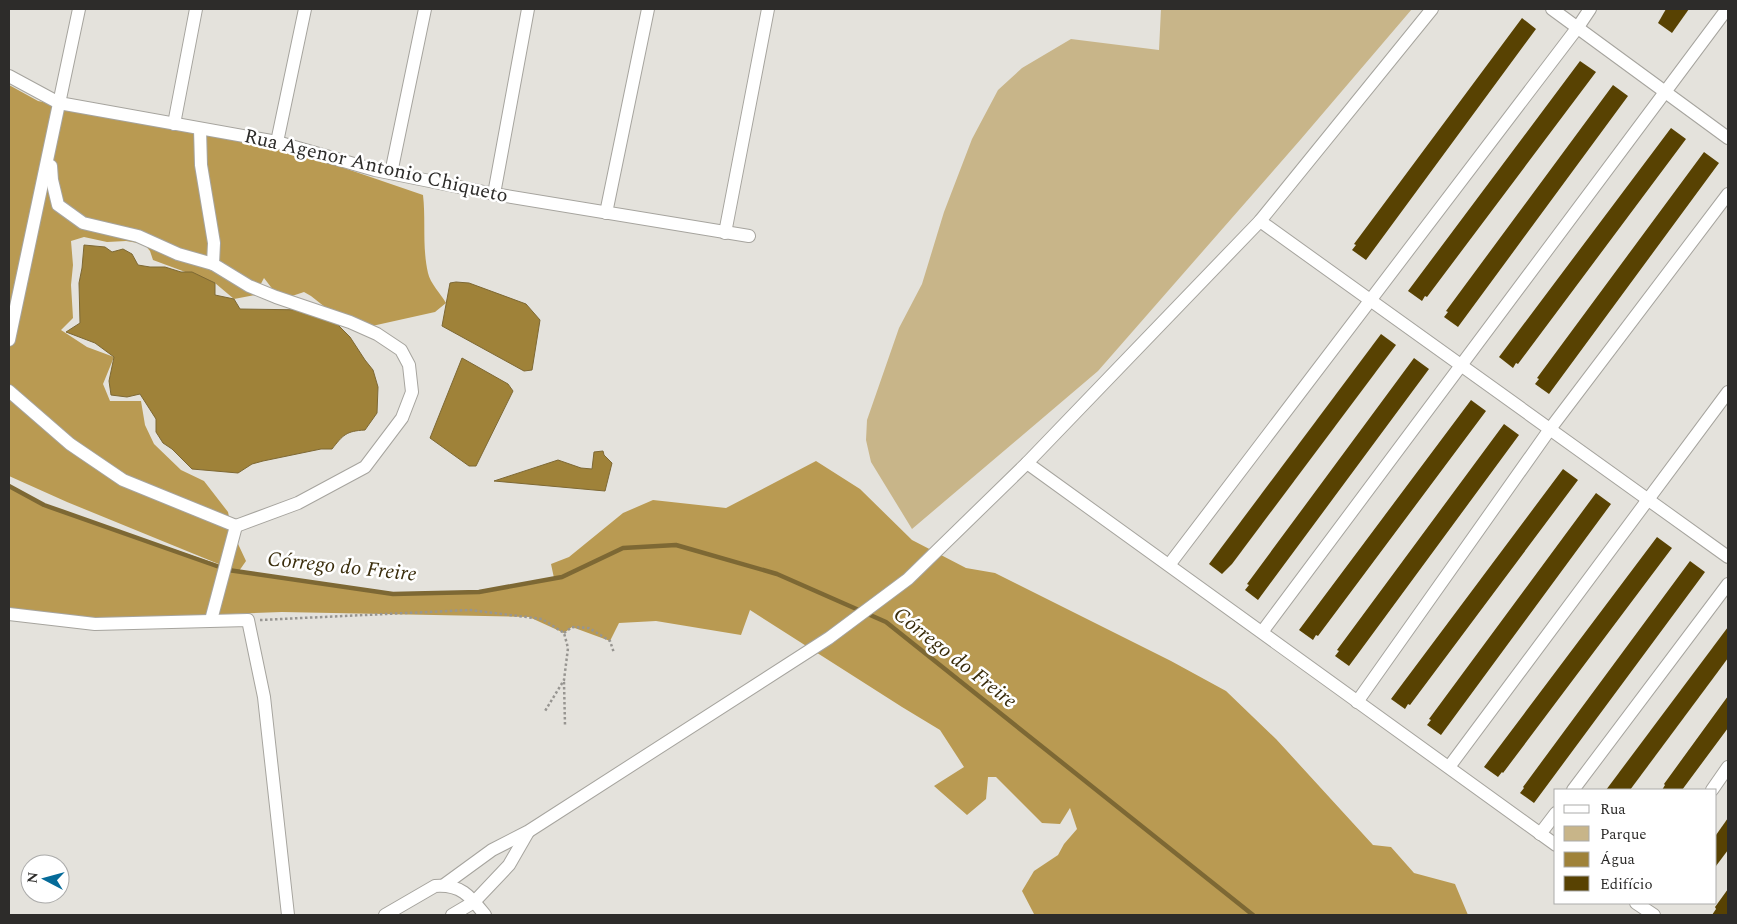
<svg xmlns="http://www.w3.org/2000/svg" width="1737" height="924" font-family="Spectral,serif">
<style>
.green{fill:#c8b589}
.forest{fill:#b99a52}
.water{fill:#9f8239;stroke:#7d6834}
.lines{fill:none;stroke-linecap:round;stroke-linejoin:round}
.stream{stroke:#7d6834;stroke-width:4.5}
.building{fill:#584202}
.minor-casing{stroke:#a6a49e;stroke-width:14}
.path{stroke:#979591;stroke-width:2.5;stroke-dasharray:2.5 2.5;stroke-linecap:butt}
.minor{stroke:#fff;stroke-width:12}
.labels{text-anchor:middle;dominant-baseline:central;stroke-width:5;stroke-linejoin:round;paint-order:stroke}
.street-label{font-size:20px;fill:#2d2c2a;stroke:#fff}
.water-label{font-size:21px;font-style:italic;fill:#3a2d0c;stroke:#fff}
</style>
<rect width="100%" height="100%" fill="#e4e2dc"/>
<polygon class="green" points="1161,9 1412,9 1301,139 1098,371 912,529 871,462 866,440 867,420 899,328 922,284 944,212 972,139 998,90 1022,68 1071,39 1159,50"/>
<path class="forest" d="M9 85 38 101 163 127 277 145 423 195C426 221 422 247 428 273 430 283 441 294 446 303L435 312 354 330 311 296 304 292 289 297 274 291 264 278 255 295 234 299 215 283 153 260 150 251 144 244 126 241 107 242 84 237 71 241 73 265 71 285 73 318 61 330 87 347 114 357 103 384 110 401H141L145 425 154 444 181 470 204 481 228 512 232 531 246 561 239 571 393 594 479 592 554 578 551 564 569 557 623 513 653 500 726 508 816 461 860 489 912 540 966 568 995 573 1171 661 1226 691 1276 739 1373 845 1391 847 1414 873 1455 884 1468 915 1034 914 1022 891 1034 871 1058 855 1064 844 1077 829 1070 808 1060 824 1042 823 996 777H988L986 799 967 815 934 786 964 767 940 730 902 707 750 610 741 635 656 621 619 623 610 641 572 627 564 633 529 617 282 612 97 619 9 614V486L44 505 226 567 67 502 9 476Z"/>
<g class="water">
<path d="M84 245 105 247 112 252 123 249 132 254 138 265 150 267H165L181 272H192L215 283V295L234 299 240 309 308 310 329 316 350 337 365 360 373 370 378 387 377 413 365 430C346 431 343 435 332 449H321L263 461 252 464 238 473 192 469 172 449 163 443 156 432V419L140 394 127 397 111 395 109 381 114 357 95 343 66 332 80 323 79 283 82 268Z"/>
<polygon points="456,282 469,283 526,304 540,320 532,370 524,371 442,326 450,283"/>
<polygon points="462,358 508,384 513,391 476,466 469,466 430,438"/>
<polygon points="603,451 604,455 612,463 605,491 494,481 558,460 581,468 592,469 594,452"/>
</g>
<g class="lines">
<polyline class="stream" points="9,486 44,505 228,570 393,594 479,592 562,577 623,548 676,545 777,574 886,622 1253,915"/>
</g>
<g class="building">
<polygon points="1666,9 1689,9 1672,33 1658,23"/>
<polygon points="1522,18 1536,29 1366,260 1352,250 1356,245 1354,244"/>
<polygon points="1580,61 1596,72 1427,297 1425,296 1422,301 1408,291"/>
<polygon points="1613,85 1628,96 1458,327 1444,317 1448,312 1446,311"/>
<polygon points="1671,128 1686,139 1518,364 1516,363 1513,368 1499,357"/>
<polygon points="1704,152 1719,163 1549,394 1535,384 1539,379 1537,378"/>
<polygon points="1381,334 1396,345 1232,564 1222,574 1209,564"/>
<polygon points="1414,358 1429,369 1258,600 1245,590 1249,585 1247,584"/>
<polygon points="1471,400 1486,411 1318,636 1316,635 1313,640 1299,630"/>
<polygon points="1504,424 1519,435 1349,666 1335,656 1339,651 1337,650"/>
<polygon points="1563,469 1578,480 1410,705 1408,704 1405,709 1391,699"/>
<polygon points="1596,493 1611,504 1441,735 1427,725 1431,720 1429,719"/>
<polygon points="1657,537 1672,548 1503,773 1502,772 1498,777 1484,767"/>
<polygon points="1690,561 1705,572 1534,803 1520,793 1524,788 1523,787"/>
<polygon points="1728,627 1728,658 1717,673 1630,790 1606,790"/>
<polygon points="1728,696 1728,728 1682,790 1662,790 1665,785 1664,784"/>
<polygon points="1728,818 1728,850 1716,866 1716,835"/>
<polygon points="1728,889 1728,915 1712,915 1716,909 1715,907"/>
</g>
<g class="lines">
<defs>
<g id="minor">
<polyline points="1552,9 1728,138"/>
<polyline points="9,76 59,103 277,142 375,170 494,194 749,236"/>
<polyline points="174,124 196,9"/>
<polyline points="200,129 201,165 214,243 213,264 249,286 276,297 350,322 377,334 401,350 409,365 412,392 402,418 365,467 298,503 236,526"/>
<polyline points="277,142 305,9"/>
<polyline points="51,166 52,180 58,205 83,223 138,236 178,254 213,264"/>
<polyline points="391,173 425,9"/>
<polyline points="494,194 528,9"/>
<polyline points="606,213 648,9"/>
<polyline points="1260,221 1728,557"/>
<polyline points="725,233 768,9"/>
<polyline points="9,340 79,9"/>
<polyline points="9,391 70,444 123,480 236,526 211,620"/>
<polyline points="1027,463 1556,845"/>
<polyline points="1169,565 1578,27 1590,9"/>
<polyline points="9,614 95,624 248,620 264,697 288,915"/>
<polyline points="1262,632 1727,9"/>
<polyline points="1357,702 1550,429 1728,194"/>
<polyline points="1449,767 1728,392"/>
<polyline points="1573,790 1728,584"/>
<polyline points="1712,790 1728,767"/>
<polyline points="1540,834 1556,813"/>
<polyline points="444,885 492,850 529,831 829,638 908,579 1027,463 1260,221 1432,9"/>
<polyline points="1636,903 1654,915"/>
<path d="M385 915 435 886C461 884 470 896 485 915"/>
<polyline points="452,915 474,902 509,865 528,832"/>
</g>
</defs>
<use href="#minor" class="minor-casing"/>
<g class="path">
<polyline points="260,620 470,610 542,619 564,633 568,648 564,680 545,711"/>
<polyline points="564,633 572,627 589,628 610,641 614,653"/>
<polyline points="564,682 565,725"/>
</g>
<use href="#minor" class="minor"/>
</g>
<g class="labels">
<g class="street-label">
<text transform="translate(376 166) rotate(13)">Rua Agenor Antonio Chiqueto</text>
</g>
<g class="water-label">
<text transform="translate(342 567) rotate(6)">Córrego do Freire</text>
<text transform="translate(955 658) rotate(38)">Córrego do Freire</text>
</g>
</g>
<rect width="1737" height="924" fill="none" stroke="#2d2c2a" stroke-width="20"/>
<rect x="1554" y="789" width="162" height="115" fill="#ffffff" stroke="#ababaa"/>
<rect x="1564" y="805" width="25" height="8" fill="#ffffff" stroke="#ababaa"/>
<text x="1600" y="814" font-size="15" fill="#2d2c2a">Rua</text>
<rect x="1564" y="826" width="25" height="15" fill="#c8b589" stroke="#ababaa"/>
<text x="1600" y="839" font-size="15" fill="#2d2c2a">Parque</text>
<rect x="1564" y="852" width="25" height="15" fill="#9f8239" stroke="#ababaa"/>
<text x="1600" y="864" font-size="15" fill="#2d2c2a">Água</text>
<rect x="1564" y="876" width="25" height="15" fill="#584202" stroke="#ababaa"/>
<text x="1600" y="889" font-size="15" fill="#2d2c2a">Edifício</text>
<g transform="translate(45 879) rotate(276)"><circle r="24" fill="#ffffff" stroke="#ababaa"/>
<path d="M0-4L9 19L0 12L-9 19Z" fill="#056b99"/>
<text y="-8" font-size="14" font-weight="bold" text-anchor="middle" fill="#2d2c2a">N</text>
</g>
</svg>
